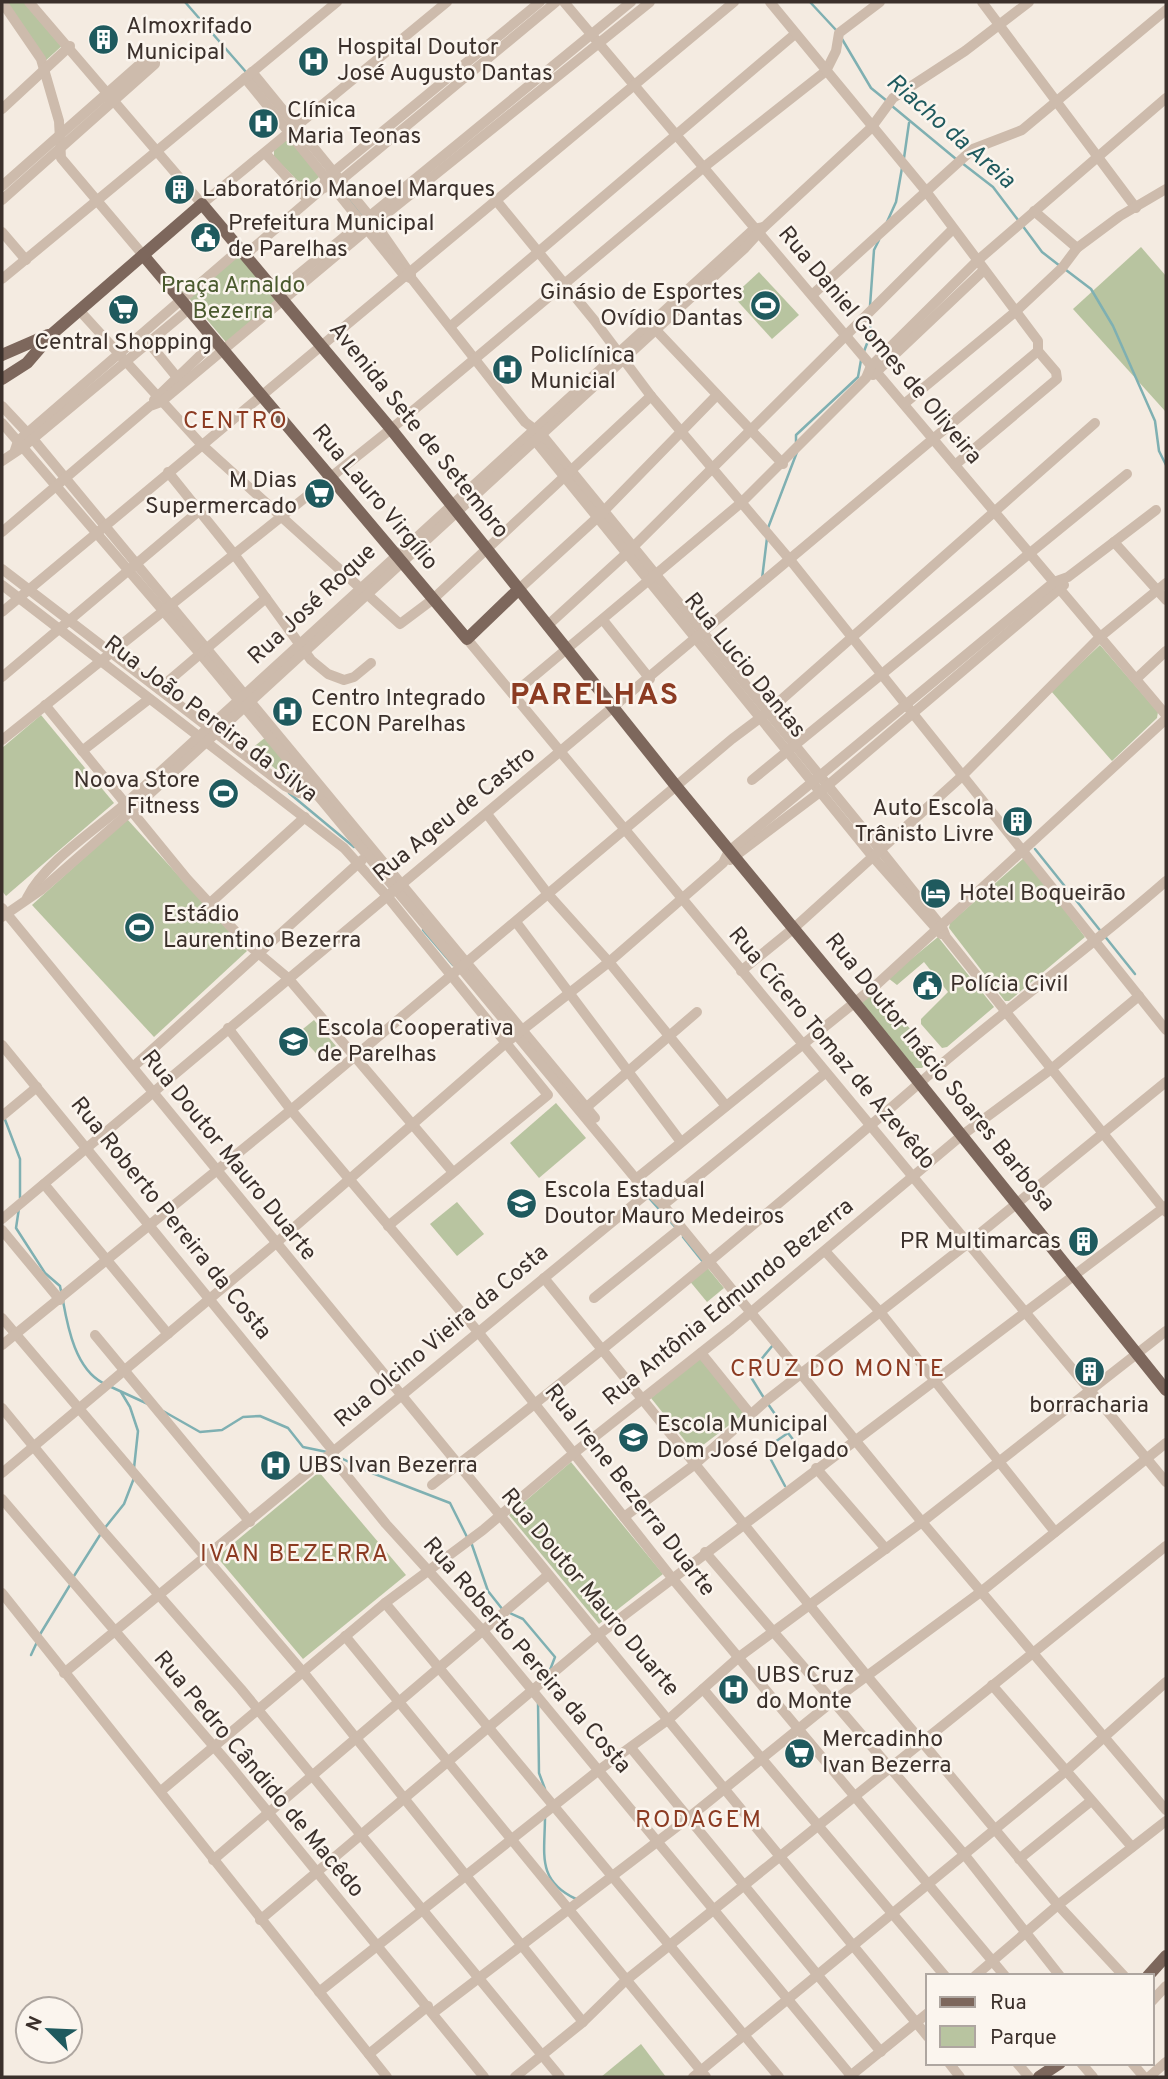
<svg xmlns="http://www.w3.org/2000/svg" width="1168" height="2079" font-family="Overpass,sans-serif">
<style>
.green{fill:#b8c4a0}
.lines{fill:none;stroke-linecap:round;stroke-linejoin:round}
.stream{stroke:#7fb0b2;stroke-width:2.5}
.minor{stroke:#cdbbac;stroke-width:10}
.major{stroke:#7d675c;stroke-width:12}
.labels{text-anchor:middle;dominant-baseline:central;stroke-width:5;stroke-linejoin:round;paint-order:stroke}
.poi-label{font-size:23px;fill:#3b302b;stroke:#fbf5ee;text-anchor:start}
.park-label{font-size:23px;fill:#4a5a2e;stroke:#fbf5ee}
.street-label{font-size:23px;fill:#3b302b;stroke:#fbf5ee}
.water-label{font-size:24px;font-style:italic;fill:#1f5a5e;stroke:#fbf5ee}
.neighbourhood-label{font-size:24px;letter-spacing:2px;fill:#8c3b22;stroke:#fbf5ee}
.district-label{font-size:30px;font-weight:bold;letter-spacing:2px;fill:#8c3b22;stroke:#fbf5ee}
</style>
<rect width="100%" height="100%" fill="#f4ebe1"/>
<g class="green">
<polygon points="5,2 27,2 64,44 43,63"/>
<polygon points="285,141 291,141 320,176 306,189 274,157 274,150"/>
<polygon points="1141,247 1166,276 1165,411 1073,309"/>
<polygon points="237,248 283,302 228,349 225,341 188,297 180,293"/>
<polygon points="759,272 799,315 772,339 733,296"/>
<polygon points="1100,645 1158,712 1157,718 1112,761 1051,691"/>
<polygon points="41,715 114,803 6,896 2,891 2,748"/>
<polygon points="266,737 303,780 300,784 294,784 251,749"/>
<polygon points="127,819 247,951 154,1037 32,905"/>
<polygon points="1025,857 1085,937 1009,1001 1005,1001 949,928 950,923"/>
<polygon points="938,937 994,1007 947,1047 942,1048 921,1024 921,1019 948,992 924,962 897,985 888,978"/>
<polygon points="877,990 929,1051 929,1062 922,1068 914,1068 861,1002"/>
<polygon points="314,1020 336,1046 321,1059 298,1033"/>
<polygon points="556,1103 586,1138 539,1178 510,1143"/>
<polygon points="457,1202 484,1234 457,1256 430,1224"/>
<polygon points="706,1266 724,1288 707,1302 688,1279"/>
<polygon points="701,1357 745,1413 694,1452 651,1398"/>
<polygon points="571,1462 663,1574 599,1624 509,1515"/>
<polygon points="319,1472 406,1575 303,1659 217,1557"/>
<polygon points="641,2044 666,2077 601,2077"/>
</g>
<g class="lines">
<g class="stream">
<polyline points="185,2 246,72"/>
<polyline points="810,2 836,30"/>
<polyline points="842,39 871,88 887,101"/>
<polyline points="892,106 956,159"/>
<polyline points="904,158 909,123"/>
<polyline points="962,163 993,187 1018,220"/>
<polyline points="349,199 365,219"/>
<polyline points="887,222 896,202 902,168"/>
<polyline points="1022,225 1042,252 1060,266"/>
<polyline points="1066,270 1091,289 1113,326 1155,421 1159,451 1166,465"/>
<polyline points="870,306 874,250 879,240"/>
<polyline points="863,354 871,333 870,316"/>
<polyline points="796,442 796,435 858,377 861,360"/>
<polyline points="768,528 797,452"/>
<polyline points="762,579 767,538"/>
<polyline points="289,793 354,847"/>
<polyline points="1035,849 1135,974"/>
<polyline points="423,930 453,965"/>
<polyline points="4,1117 20,1159 20,1198"/>
<polyline points="649,1198 677,1229"/>
<polyline points="19,1208 16,1228 45,1273 60,1286 61,1291"/>
<polyline points="683,1237 703,1262"/>
<path d="M63 1301C68 1329 76 1369 103 1383"/>
<polyline points="109,1386 148,1404"/>
<polyline points="121,1392 130,1407 138,1431 134,1468"/>
<polyline points="764,1398 749,1374 773,1345"/>
<polyline points="768,1404 788,1433 769,1446 769,1456 785,1486"/>
<polyline points="163,1411 200,1432 222,1430 243,1417 260,1416 288,1428 303,1447 327,1452"/>
<polyline points="788,1433 809,1460"/>
<polyline points="337,1456 367,1471 450,1503 467,1537"/>
<polyline points="104,1529 124,1504 134,1478"/>
<polyline points="471,1542 488,1591 503,1610 523,1619 555,1657 550,1670"/>
<polyline points="74,1576 100,1535"/>
<polyline points="39,1636 70,1585"/>
<polyline points="31,1655 37,1642"/>
<polyline points="538,1702 539,1773 545,1789"/>
<path d="M545 1816C545 1854 536 1880 576 1899"/>
</g>
<g class="minor">
<polyline points="2,2 41,59 59,121 61,158 143,255"/>
<polyline points="29,2 202,204 447,2"/>
<polyline points="564,2 1166,715"/>
<polyline points="982,2 1136,208"/>
<polyline points="252,72 375,223 411,275"/>
<polyline points="245,78 404,275 412,279 503,395 525,422 542,435 878,847 942,927 946,937 1166,1212"/>
<polyline points="2,109 70,46"/>
<polyline points="265,153 308,200"/>
<polyline points="324,184 326,178 540,2"/>
<polyline points="2,186 148,57 155,58 155,64 2,200"/>
<polyline points="495,199 594,320 651,396 791,561 1166,1030"/>
<polyline points="1034,211 1077,248"/>
<polyline points="2,232 26,260"/>
<polyline points="245,255 322,189 340,181 556,2"/>
<polyline points="2,279 337,2"/>
<polyline points="277,292 631,2"/>
<polyline points="812,295 973,149 1022,130 1166,10"/>
<polyline points="79,310 201,444 400,624 432,600 651,396"/>
<polyline points="451,326 795,34"/>
<polyline points="653,327 783,464"/>
<polyline points="149,343 176,376"/>
<polyline points="873,375 984,270"/>
<polyline points="154,400 215,341"/>
<polyline points="904,404 1015,312 1062,268 1077,248 1120,216 1166,189"/>
<polyline points="2,406 33,439 595,1118"/>
<polyline points="2,423 202,656 636,1179 663,1205 922,1522 1166,1810"/>
<polyline points="533,438 873,857 941,934"/>
<polyline points="15,450 18,441 240,249"/>
<polyline points="2,461 23,447 189,309"/>
<polyline points="955,465 1057,379 1056,372 1038,351"/>
<polyline points="168,472 234,554 311,660 328,674 344,680 354,677 371,663"/>
<polyline points="2,532 150,406 161,402 375,223 650,2"/>
<polyline points="1114,542 1166,600"/>
<polyline points="2,569 285,786 299,793 319,795"/>
<polyline points="2,585 344,848 387,896 548,1095 388,1226"/>
<polyline points="518,590 598,517 717,395"/>
<polyline points="2,612 734,2"/>
<polyline points="603,620 650,679"/>
<polyline points="547,626 627,553 953,229"/>
<polyline points="467,639 1166,1482"/>
<polyline points="2,677 199,511"/>
<polyline points="1136,679 1166,651"/>
<polyline points="159,689 266,598"/>
<polyline points="513,694 742,502 866,378 871,366 977,261 1166,98"/>
<polyline points="45,705 187,879 245,942 288,978 452,1171"/>
<polyline points="2,740 391,429 704,167 826,71 836,51 839,33 880,2"/>
<polyline points="82,751 149,699"/>
<polyline points="752,780 1127,474"/>
<polyline points="487,814 548,894 609,962 726,1106"/>
<polyline points="730,860 820,792 1064,585"/>
<path d="M27 898C44 863 95 830 125 804L754 229 764 227"/>
<polyline points="209,904 305,817"/>
<polyline points="2,908 928,2037"/>
<polyline points="2,917 41,890 131,811 745,248 764,227 871,128 893,98 965,51 1029,2"/>
<polyline points="516,922 681,1142"/>
<polyline points="741,971 794,928 961,777 1100,637 1166,583"/>
<polyline points="228,1028 291,1110 479,1333 672,1578 1005,1976"/>
<polyline points="2,1045 334,1452"/>
<polyline points="133,1067 362,860"/>
<polyline points="581,1112 697,1012"/>
<polyline points="2,1116 37,1087"/>
<polyline points="636,1179 874,987 1166,719"/>
<polyline points="44,1184 168,1334"/>
<polyline points="663,1205 825,1073"/>
<polyline points="2,1219 1038,351 1038,341 925,190 770,2"/>
<polyline points="2,1230 60,1300"/>
<polyline points="825,1251 881,1313 1055,1532"/>
<polyline points="544,1278 867,1676 1058,1905 1124,1976"/>
<polyline points="594,1298 681,1228"/>
<polyline points="2,1318 308,1678 583,2022"/>
<polyline points="95,1335 250,1522"/>
<polyline points="2,1345 291,1110 732,739 764,715 1095,423"/>
<polyline points="701,1353 751,1415"/>
<polyline points="2,1408 103,1531 241,1689 560,2077"/>
<polyline points="330,1455 386,1524 484,1632 852,2077"/>
<polyline points="816,1468 886,1549"/>
<polyline points="2,1473 275,1244 507,1042 609,962 723,863 729,851 1054,582 1068,577 1156,510"/>
<path d="M432 1485C604 1351 772 1211 937 1068 1012 1004 1092 946 1166 881"/>
<polyline points="2,1499 228,1763 484,2077"/>
<polyline points="624,1517 694,1465 766,1401 967,1244 1166,1082"/>
<polyline points="705,1552 964,1854 1060,1976"/>
<polyline points="2,1593 387,2077"/>
<polyline points="385,1603 779,2077"/>
<polyline points="345,1636 706,2077"/>
<polyline points="64,1673 650,1191"/>
<polyline points="992,1685 1132,1847"/>
<polyline points="703,1689 945,1976"/>
<polyline points="631,1748 881,2052"/>
<polyline points="161,1791 385,1603 483,1530 574,1453 731,1329 961,1136 1050,1070 1139,996"/>
<polyline points="1019,1859 1091,1801"/>
<polyline points="213,1860 548,1575"/>
<polyline points="260,1920 598,1635 1166,1206"/>
<polyline points="975,1976 1058,1905 1166,1821"/>
<polyline points="319,1992 599,1770 669,1719 739,1657 922,1522 1166,1331"/>
<polyline points="1152,2001 1166,1986"/>
<polyline points="433,2013 687,1819 833,1701 982,1591 1166,1443"/>
<polyline points="369,2054 428,2006"/>
<polyline points="949,2063 960,2077"/>
<polyline points="1017,2063 1029,2077"/>
<polyline points="1081,2063 1093,2077"/>
<polyline points="1132,2063 1144,2077"/>
<polyline points="515,2077 583,2022 625,1981 1166,1546"/>
<polyline points="693,2077 1066,1771 1166,1682"/>
<polyline points="849,2077 928,2013"/>
<polyline points="1149,2077 1166,2062"/>
</g>
<g class="major">
<polyline points="143,255 467,639 518,590"/>
<polyline points="2,355 48,335"/>
<polyline points="2,379 27,363 52,334 202,204 391,429 676,786 865,1015 1166,1390"/>
<polyline points="1148,1976 1166,1956"/>
<polyline points="1039,2077 1060,2063"/>
</g>
</g>
<defs>
<symbol id="building-disc" viewBox="-11 -11 22 22"><circle r="9.5" fill="#1f5a5e" stroke="#fbf5ee"/><path d="M-4-6H4V6H1V3H-1V6H-4ZM-2.5-4.3h1.7v1.8h-1.7ZM.8-4.3h1.7v1.8H.8ZM-2.5-1h1.7V.8h-1.7ZM.8-1h1.7V.8H.8Z" fill="#fff"/></symbol>
<symbol id="hospital-disc" viewBox="-11 -11 22 22"><circle r="9.5" fill="#1f5a5e" stroke="#fbf5ee"/><path d="M-5-5h3v3.5h4V-5h3V5h-3V1.5h-4V5h-3Z" fill="#fff"/></symbol>
<symbol id="civic-disc" viewBox="-11 -11 22 22"><circle r="9.5" fill="#1f5a5e" stroke="#fbf5ee"/><path d="M-.6-6.5H3V-4.5H.6V-3L4-1V1h2V6H-6V1h2V-1L-.6-3ZM-1.2 2.5V6h2.4V2.5Z" fill="#fff"/></symbol>
<symbol id="stadium-disc" viewBox="-11 -11 22 22"><circle r="9.5" fill="#1f5a5e" stroke="#fbf5ee"/><path d="M0-5a6.5 5 0 1 0 0 10a6.5 5 0 1 0 0-10ZM-3.5-1.8h7v3.6h-7Z" fill="#fff"/></symbol>
<symbol id="supermarket-disc" viewBox="-11 -11 22 22"><circle r="9.5" fill="#1f5a5e" stroke="#fbf5ee"/><path d="M-6-5.5h2.5l.6 2H6L4.5 2H-2.5L-4.4-4H-6ZM-1.5 3.2a1.3 1.3 0 1 0 .1 0ZM3 3.2a1.3 1.3 0 1 0 .1 0Z" fill="#fff"/></symbol>
<symbol id="hotel-disc" viewBox="-11 -11 22 22"><circle r="9.5" fill="#1f5a5e" stroke="#fbf5ee"/><path d="M-6-4.5h1.5V1H6V5H4.5V3h-9V5H-6ZM-4 0a1.8 1.8 0 1 1 3.6 0ZM.5 0V-2.5h3Q6-2.5 6 0Z" fill="#fff"/></symbol>
<symbol id="school-disc" viewBox="-11 -11 22 22"><circle r="9.5" fill="#1f5a5e" stroke="#fbf5ee"/><path d="M0-5L7-2L0 1L-7-2ZM-4 1L0 2.5L4 1V4Q0 6-4 4Z" fill="#fff"/></symbol>
</defs>
<g fill-rule="evenodd">
<use href="#building-disc" x="86" y="22" width="35" height="35"/>
<use href="#hospital-disc" x="296" y="44" width="35" height="35"/>
<use href="#hospital-disc" x="246" y="106" width="35" height="35"/>
<use href="#building-disc" x="162" y="172" width="35" height="35"/>
<use href="#civic-disc" x="188" y="220" width="35" height="35"/>
<use href="#stadium-disc" x="748" y="288" width="35" height="35"/>
<use href="#supermarket-disc" x="106" y="292" width="35" height="35"/>
<use href="#hospital-disc" x="490" y="352" width="35" height="35"/>
<use href="#supermarket-disc" x="302" y="476" width="35" height="35"/>
<use href="#hospital-disc" x="270" y="694" width="35" height="35"/>
<use href="#stadium-disc" x="206" y="776" width="35" height="35"/>
<use href="#building-disc" x="1000" y="804" width="35" height="35"/>
<use href="#hotel-disc" x="918" y="876" width="35" height="35"/>
<use href="#stadium-disc" x="122" y="910" width="35" height="35"/>
<use href="#civic-disc" x="910" y="968" width="35" height="35"/>
<use href="#school-disc" x="276" y="1024" width="35" height="35"/>
<use href="#school-disc" x="504" y="1186" width="35" height="35"/>
<use href="#building-disc" x="1066" y="1224" width="35" height="35"/>
<use href="#building-disc" x="1072" y="1354" width="35" height="35"/>
<use href="#school-disc" x="616" y="1420" width="35" height="35"/>
<use href="#hospital-disc" x="258" y="1448" width="35" height="35"/>
<use href="#hospital-disc" x="716" y="1672" width="35" height="35"/>
<use href="#supermarket-disc" x="782" y="1736" width="35" height="35"/>
</g>
<g class="labels">
<g class="poi-label">
<text x="126" y="27">Almoxrifado<tspan x="126" dy="26">Municipal</tspan></text>
<text x="337" y="48">Hospital Doutor<tspan x="337" dy="26">José Augusto Dantas</tspan></text>
<text x="287" y="111">Clínica<tspan x="287" dy="26">Maria Teonas</tspan></text>
<text x="202" y="190">Laboratório Manoel Marques</text>
<text x="228" y="224">Prefeitura Municipal<tspan x="228" dy="26">de Parelhas</tspan></text>
<text x="743" y="293" text-anchor="end">Ginásio de Esportes<tspan x="743" dy="26">Ovídio Dantas</tspan></text>
<text x="123" y="343" text-anchor="middle">Central Shopping</text>
<text x="530" y="356">Policlínica<tspan x="530" dy="26">Municial</tspan></text>
<text x="297" y="481" text-anchor="end">M Dias<tspan x="297" dy="26">Supermercado</tspan></text>
<text x="311" y="699">Centro Integrado<tspan x="311" dy="26">ECON Parelhas</tspan></text>
<text x="200" y="781" text-anchor="end">Noova Store<tspan x="200" dy="26">Fitness</tspan></text>
<text x="994" y="809" text-anchor="end">Auto Escola<tspan x="994" dy="26">Trânisto Livre</tspan></text>
<text x="959" y="894">Hotel Boqueirão</text>
<text x="163" y="915">Estádio<tspan x="163" dy="26">Laurentino Bezerra</tspan></text>
<text x="950" y="985">Polícia Civil</text>
<text x="317" y="1029">Escola Cooperativa<tspan x="317" dy="26">de Parelhas</tspan></text>
<text x="544" y="1191">Escola Estadual<tspan x="544" dy="26">Doutor Mauro Medeiros</tspan></text>
<text x="1061" y="1242" text-anchor="end">PR Multimarcas</text>
<text x="1089" y="1406" text-anchor="middle">borracharia</text>
<text x="657" y="1425">Escola Municipal<tspan x="657" dy="26">Dom José Delgado</tspan></text>
<text x="298" y="1466">UBS Ivan Bezerra</text>
<text x="756" y="1676">UBS Cruz<tspan x="756" dy="26">do Monte</tspan></text>
<text x="822" y="1740">Mercadinho<tspan x="822" dy="26">Ivan Bezerra</tspan></text>
</g>
<g class="park-label">
<text x="233" y="286">Praça Arnaldo<tspan x="233" dy="26">Bezerra</tspan></text>
</g>
<g class="street-label">
<text transform="translate(879 346) rotate(50)">Rua Daniel Gomes de Oliveira</text>
<text transform="translate(418 431) rotate(51)">Avenida Sete de Setembro</text>
<text transform="translate(374 498) rotate(50)">Rua Lauro Virgílio</text>
<text transform="translate(313 605) rotate(-43)">Rua José Roque</text>
<text transform="translate(744 666) rotate(51)">Rua Lucio Dantas</text>
<text transform="translate(210 720) rotate(37)">Rua João Pereira da Silva</text>
<text transform="translate(455 815) rotate(-39)">Rua Ageu de Castro</text>
<text transform="translate(831 1049) rotate(50)">Rua Cícero Tomaz de Azevêdo</text>
<text transform="translate(939 1073) rotate(51)">Rua Doutor Inácio Soares Barbosa</text>
<text transform="translate(228 1156) rotate(51)">Rua Doutor Mauro Duarte</text>
<text transform="translate(170 1219) rotate(51)">Rua Roberto Pereira da Costa</text>
<text transform="translate(729 1303) rotate(-39)">Rua Antônia Edmundo Bezerra</text>
<text transform="translate(442 1337) rotate(-40)">Rua Olcino Vieira da Costa</text>
<text transform="translate(629 1491) rotate(52)">Rua Irene Bezerra Duarte</text>
<text transform="translate(589 1593) rotate(50)">Rua Doutor Mauro Duarte</text>
<text transform="translate(526 1656) rotate(49)">Rua Roberto Pereira da Costa</text>
<text transform="translate(258 1775) rotate(50)">Rua Pedro Cândido de Macêdo</text>
</g>
<g class="water-label">
<text transform="translate(950 132) rotate(41)">Riacho da Areia</text>
</g>
<g class="neighbourhood-label">
<text x="236" y="422">CENTRO</text>
<text x="838" y="1370">CRUZ DO MONTE</text>
<text x="295" y="1555">IVAN BEZERRA</text>
<text x="699" y="1821">RODAGEM</text>
</g>
<g class="district-label">
<text x="595" y="696">PARELHAS</text>
</g>
</g>
<rect width="1168" height="2079" fill="none" stroke="#3b302b" stroke-width="7"/>
<rect x="926" y="1974" width="228" height="91" fill="#fbf5ee" stroke="#aea6a0" stroke-width="2"/>
<rect x="940" y="1997" width="35" height="10" fill="#7d675c" stroke="#aea6a0" stroke-width="2"/>
<text x="990" y="2009" font-size="21" fill="#3b302b">Rua</text>
<rect x="940" y="2026" width="35" height="21" fill="#b8c4a0" stroke="#aea6a0" stroke-width="2"/>
<text x="990" y="2044" font-size="21" fill="#3b302b">Parque</text>
<g transform="translate(49 2030) rotate(294)"><circle r="33" fill="#fbf5ee" stroke="#aea6a0" stroke-width="2"/>
<path d="M0-5L12 26L0 18L-12 26Z" fill="#1f5a5e"/>
<text y="-10" font-size="19" font-weight="bold" text-anchor="middle" fill="#3b302b">N</text>
</g>
</svg>
